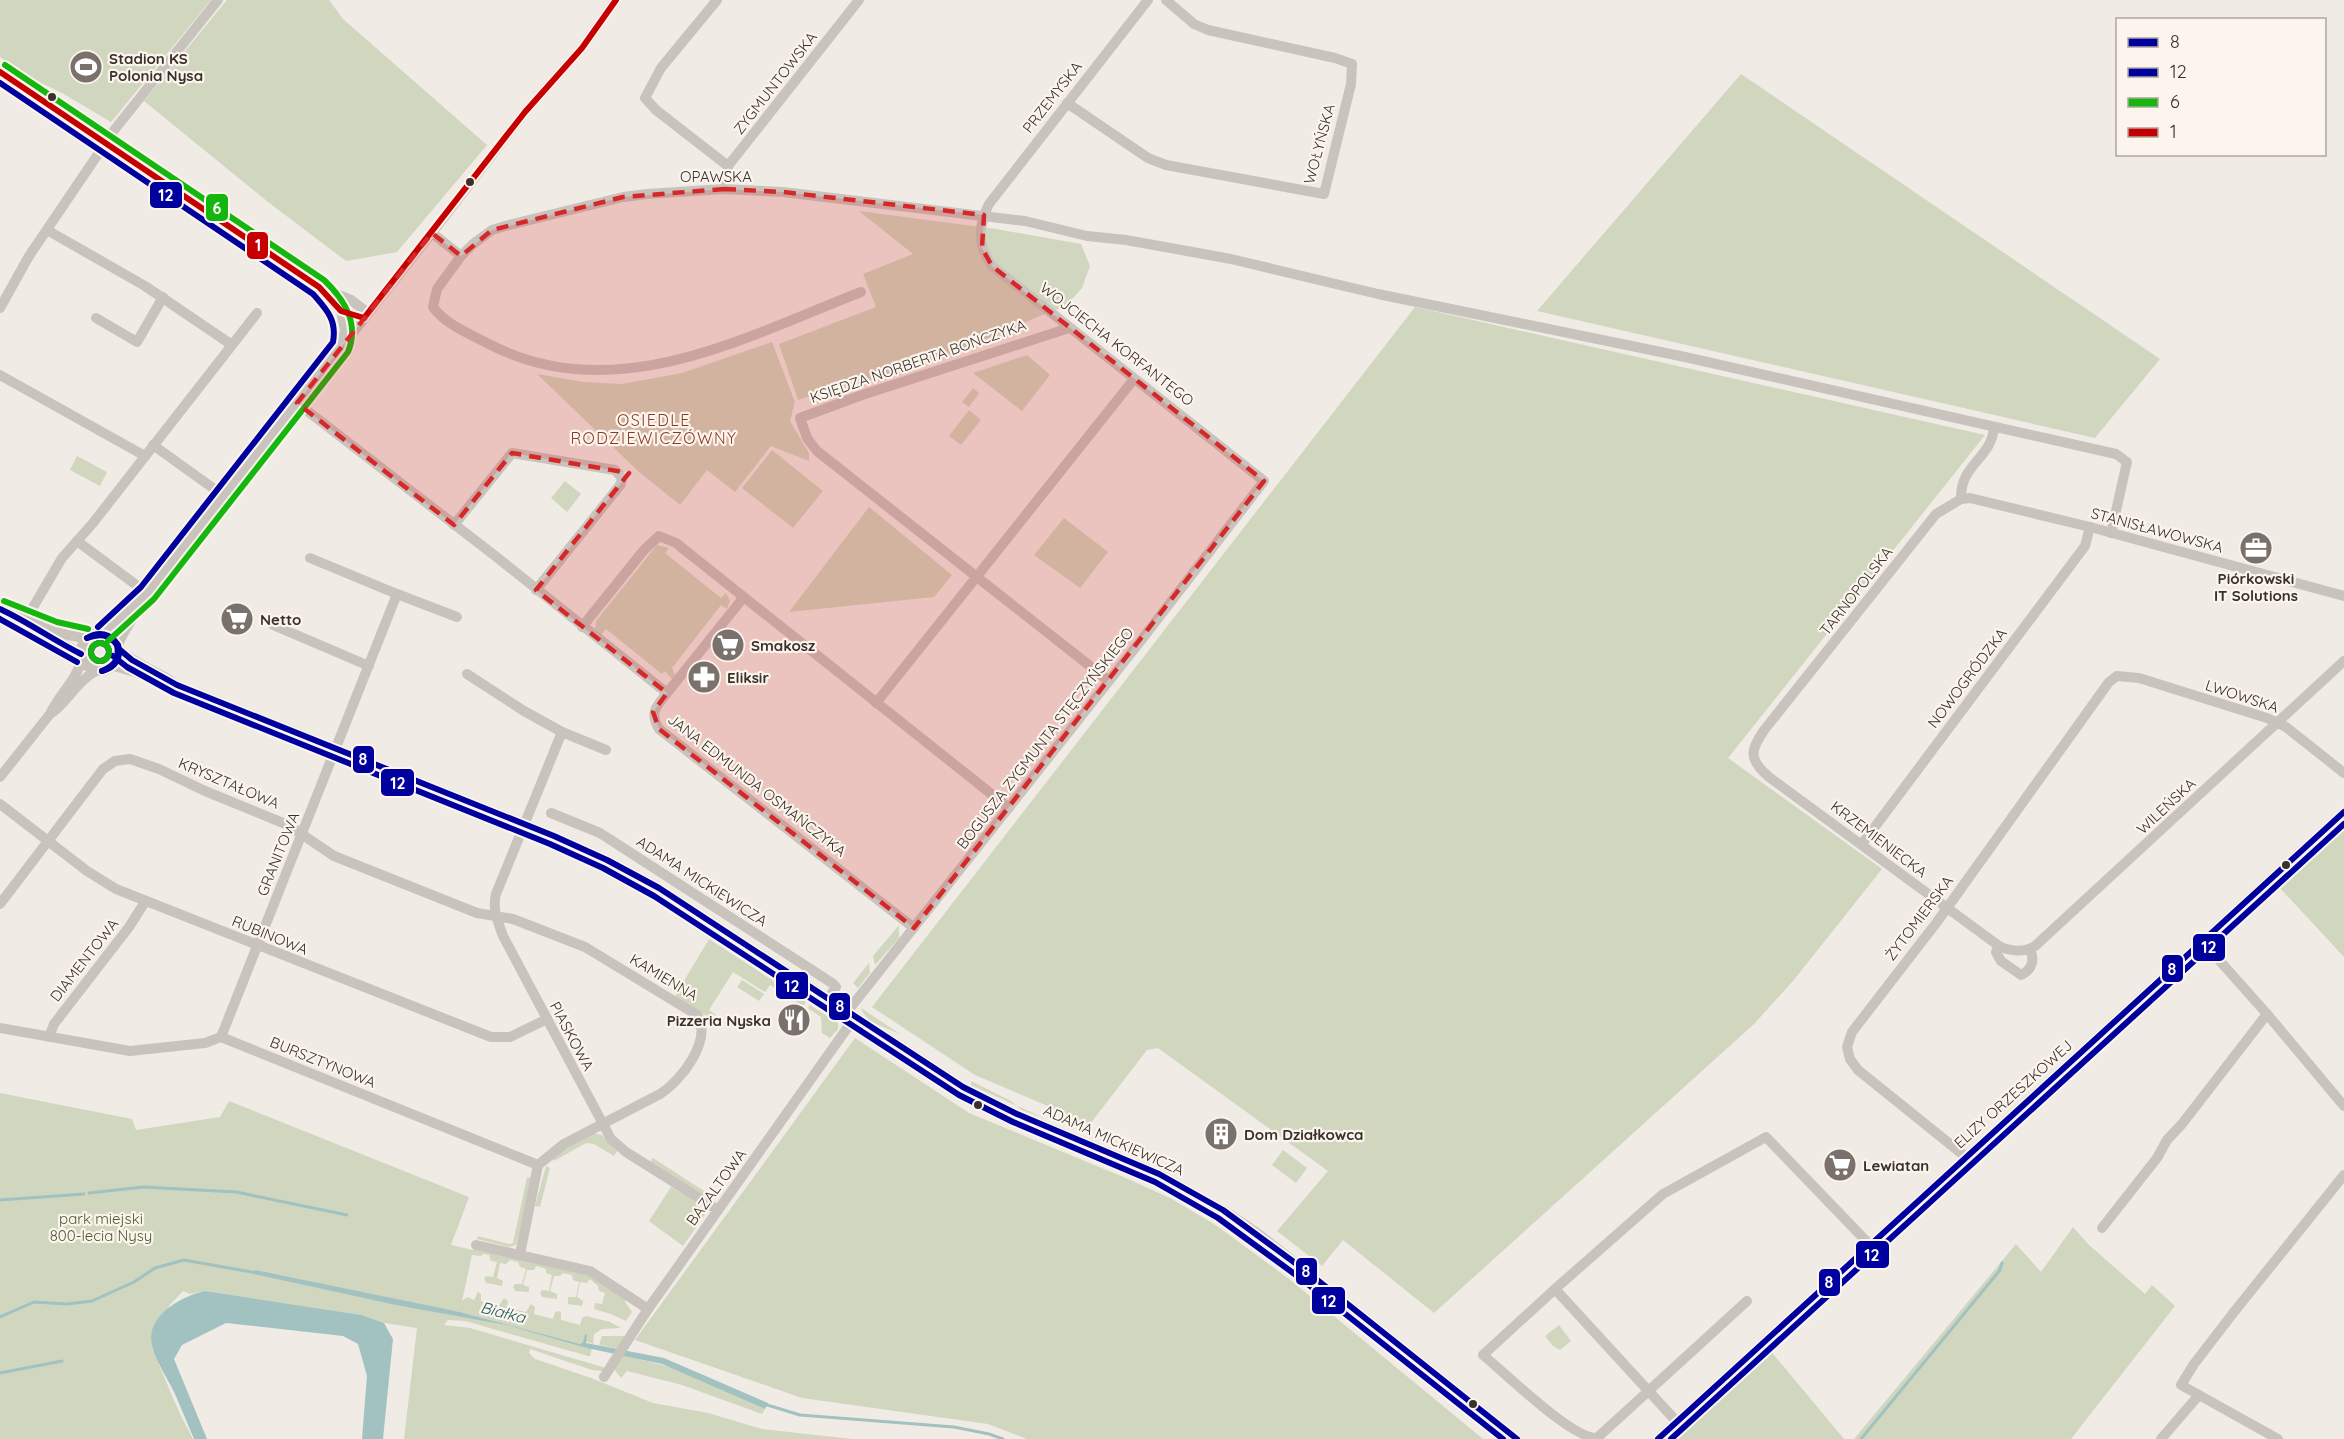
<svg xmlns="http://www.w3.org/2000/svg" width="2344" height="1439" font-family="Quicksand,sans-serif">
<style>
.green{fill:#d1d6bf}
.water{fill:#a1c2c1}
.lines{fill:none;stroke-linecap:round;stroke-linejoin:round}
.stream{stroke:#a1c2c1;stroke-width:3}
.minor{stroke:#c9c3be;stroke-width:10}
.bus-1-casing{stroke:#fbf5ee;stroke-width:10}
.bus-2-casing{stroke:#fbf5ee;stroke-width:10}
.bus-3-casing{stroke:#fbf5ee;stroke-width:10}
.bus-4-casing{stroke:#fbf5ee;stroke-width:10}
.bus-1{stroke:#00009f;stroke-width:6}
.bus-2{stroke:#00009f;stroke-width:6}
.bus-3{stroke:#15b70f;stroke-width:6}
.bus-4{stroke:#c60000;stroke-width:6}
.marked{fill:#d62828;fill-opacity:0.2;stroke:#d62828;stroke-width:4.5;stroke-dasharray:12 8;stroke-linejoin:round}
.bus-dot{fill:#3b302b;stroke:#fbf5ee;stroke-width:2}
.labels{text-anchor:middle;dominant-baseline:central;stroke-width:4.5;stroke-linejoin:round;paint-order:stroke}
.poi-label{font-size:15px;font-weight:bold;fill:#3b302b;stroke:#fbf5ee;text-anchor:start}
.street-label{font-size:15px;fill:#3b302b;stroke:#fbf5ee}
.park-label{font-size:15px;fill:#4a5a2e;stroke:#fbf5ee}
.neighbourhood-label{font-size:16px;letter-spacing:1.5px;fill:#8c3b22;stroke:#fbf5ee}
.water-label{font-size:16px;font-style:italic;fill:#1f5a5e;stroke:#fbf5ee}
.line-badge{stroke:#fbf5ee;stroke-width:2}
.badge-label{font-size:16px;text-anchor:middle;font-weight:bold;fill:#fff}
</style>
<rect width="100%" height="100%" fill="#f0ebe5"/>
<g class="green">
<polygon points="0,0 211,0 111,122 62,93 31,78 0,57"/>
<polygon points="227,0 329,0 343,19 487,145 397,252 346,261 268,202 144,101"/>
<polygon points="1741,74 2160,359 2095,438 1537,311"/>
<polygon points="859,211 996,229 1081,244 1090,266 1082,288 1065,307 1047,313 955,352 870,380 869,378 798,400 779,344 876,307 863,274 913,254"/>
<polygon points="1415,307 1985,435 1728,758 1882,869 1793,981 1754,1024 1434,1313 1343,1240 1322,1266 1277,1231 1328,1171 1158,1048 1147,1050 1090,1124 975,1075 872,1007"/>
<polygon points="772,342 795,402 790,421 809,453 809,461 771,446 735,492 707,470 680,505 638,471 537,374 583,382 622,384 682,373"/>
<polygon points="1027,355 1050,375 1022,411 973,373"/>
<polygon points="973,388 979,393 969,407 962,402"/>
<polygon points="969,410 981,420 961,445 949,436"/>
<polygon points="772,450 823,491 793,528 742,488"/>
<polygon points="77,456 107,472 100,486 70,470"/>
<polygon points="565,481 581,494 567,512 551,498"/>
<polygon points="869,507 952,575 934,597 789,612"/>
<polygon points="1064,518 1108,552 1080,588 1034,555"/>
<polygon points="657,545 669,548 665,553 721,598 726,593 730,601 727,609 721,605 672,668 675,675 672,679 665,671 662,674 606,629 601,635 595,629 596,621"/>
<polygon points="2344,828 2344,957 2278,886"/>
<polygon points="899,925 899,938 875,965 873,956"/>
<path d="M709 939 806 1002 803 1006 770 985 765 992 733 972 709 1010 716 1015C703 1020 686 1003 675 996Z"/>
<polygon points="869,963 870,973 858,988 853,983"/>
<polygon points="742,980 764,994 759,1001 737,987"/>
<polygon points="810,1005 838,1023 838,1029 830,1038 822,1033 821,1017 808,1008"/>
<path d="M861 1008 900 1034C887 1028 866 1023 861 1008Z"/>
<polygon points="855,1038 969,1113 1128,1179 1172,1199 1217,1226 1289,1279 1483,1439 1027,1439 988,1424 802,1398 635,1340"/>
<polygon points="971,1081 1011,1101 1022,1110 1044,1118 971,1085"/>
<polygon points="0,1093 132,1119 136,1130 220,1117 229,1101 469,1197 451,1245 473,1250 474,1247 590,1276 626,1300 625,1302 632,1312 626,1321 611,1314 594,1309 595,1303 602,1304 605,1293 599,1291 598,1286 590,1279 587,1283 580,1282 577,1297 583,1301 582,1306 568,1304 568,1297 576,1297 579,1282 573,1280 572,1275 563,1273 560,1276 554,1276 550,1291 557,1294 557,1299 542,1297 540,1292 543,1290 549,1291 552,1275 546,1273 546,1269 536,1266 534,1270 527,1270 523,1285 529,1287 529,1292 515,1291 513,1287 515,1284 522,1284 526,1269 520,1267 518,1262 510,1260 506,1264 500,1263 497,1278 503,1281 502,1286 486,1283 484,1278 487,1276 493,1277 497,1262 491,1261 489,1255 483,1254 481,1256 472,1255 462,1301 467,1297 474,1300 478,1292 481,1294 481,1301 499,1306 504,1298 508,1301 507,1308 526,1312 531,1304 535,1307 534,1314 553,1319 555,1312 559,1311 561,1313 561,1320 580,1325 582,1318 586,1316 610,1322 621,1328 602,1329 594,1334 593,1344 584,1341 580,1344 460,1312 455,1311 452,1314 506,1325 592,1348 590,1356 588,1356 465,1321 448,1320 444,1325 470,1328 606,1368 603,1371 592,1370 530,1349 529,1353 535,1359 591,1378 653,1403 708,1413 762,1429 852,1439 404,1439 417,1328 384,1323 354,1314 205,1291 190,1294 183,1291 169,1306 159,1365 180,1414 193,1439 0,1439"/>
<polygon points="594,1133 602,1135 617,1151 614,1156 594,1144 586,1143 554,1161 553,1158 563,1150"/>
<polygon points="1283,1150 1307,1168 1296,1183 1272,1165"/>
<polygon points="653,1158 704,1191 702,1195 650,1162"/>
<polygon points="546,1166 550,1168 540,1207 535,1206"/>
<polygon points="527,1177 533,1178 516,1245 509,1247 477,1239 478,1236 509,1244 513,1243"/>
<polygon points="671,1187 698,1202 697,1205 706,1211 704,1216 683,1246 649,1221"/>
<polygon points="2073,1227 2089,1245 2145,1294 2152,1285 2175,1306 2071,1439 1854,1439 2016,1244 2041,1272"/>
<polygon points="1559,1325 1571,1341 1560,1350 1553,1346 1545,1336"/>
<polygon points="602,1336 626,1336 618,1349 599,1345"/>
<polygon points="1769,1349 1844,1439 1673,1439"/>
<polygon points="624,1355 673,1368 765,1409 762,1414 682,1385 627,1371 621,1378 614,1369"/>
</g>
<g class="water">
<polygon points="255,1270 460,1312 580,1344 583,1342 585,1334 587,1335 586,1343 664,1358 768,1403 765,1409 662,1364 587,1348 506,1325 396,1305 254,1274"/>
<path d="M205 1291 361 1315 384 1323 393 1339 383 1439H362L367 1376 358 1344 343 1336 226 1323 182 1345 174 1359 207 1439H194C187 1423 181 1407 174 1392 166 1376 156 1362 152 1345 145 1316 182 1296 205 1291Z"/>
</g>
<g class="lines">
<g class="stream">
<polyline points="89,1193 143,1187 236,1192 347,1215"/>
<polyline points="0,1200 84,1194"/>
<polyline points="0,1317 34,1302 67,1304 92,1301 134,1282 155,1268 184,1260 257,1273"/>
<polyline points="0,1373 62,1361"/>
<polyline points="764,1404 800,1415 954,1427 989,1434 1003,1439"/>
<polyline points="1861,1439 2000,1270 2002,1263"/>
</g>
<g class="minor">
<polyline points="717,0 661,68 645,98 656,110 728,166"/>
<polyline points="0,72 319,287 351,300 368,313"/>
<polyline points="1067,103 1148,158 1166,165 1324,194 1351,84 1352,64 1335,58 1208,30 1194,24 1166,0"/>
<polyline points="724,189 728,166 859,0"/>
<polyline points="47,230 145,286 232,345"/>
<polyline points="432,233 461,256"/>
<polyline points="322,289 341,311 364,318"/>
<path d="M861 292C743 338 614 409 489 344 470 334 446 325 433 307L437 289 461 256 473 244 492 230 505 226 623 197 647 194 724 189 783 192 1025 221 1087 236 1126 240 1231 259 1378 294 1685 357 2116 454 2127 462 2111 533"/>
<polyline points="0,308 29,256 115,129 218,0"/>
<polyline points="341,311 345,330 342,343"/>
<polyline points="96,318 137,342 163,297"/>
<polyline points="1069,328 862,395 800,418 807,438 817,451 1109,681"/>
<polyline points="0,375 145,456"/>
<path d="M297 403 494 555 667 693C656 707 649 712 659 729L914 928"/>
<path d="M1994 428C1991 459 1960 464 1961 499L1936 514 1765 729C1750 750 1748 759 1769 777L1999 946C2010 951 2024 953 2035 946L2344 661"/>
<polyline points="153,445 224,496"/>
<polyline points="1961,499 1970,498 2090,527 2344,596"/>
<polyline points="454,525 512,453 615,470 622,478 621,484 536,590"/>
<polyline points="77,541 147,593"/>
<polyline points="397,594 457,617"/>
<path d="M0 609C25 620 60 636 87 638"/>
<polyline points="25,621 62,558 93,523 257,313"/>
<polyline points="273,625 369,666"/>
<polyline points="33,626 81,654"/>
<polyline points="582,627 644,550 659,536 676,543 1009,808"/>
<circle cx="100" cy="652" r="19"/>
<path d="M103 634C120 623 130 605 147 593L442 220 525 112 582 48 616 0"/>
<path d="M118 645C125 626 139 612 147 593"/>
<path d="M119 649C134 664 157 671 174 683"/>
<path d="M113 666C135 670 155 681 177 685L554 836 607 860 659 888 963 1087 1017 1114 1159 1174 1223 1210 1257 1233 1306 1271 1517 1439"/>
<path d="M467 674 524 711 562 732 496 894C492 908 498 922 503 936L611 1139 626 1152 718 1210"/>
<polyline points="667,693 743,598"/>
<polyline points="876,703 1134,379"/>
<path d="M53 712C69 700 78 680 96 671"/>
<polyline points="562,732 606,750"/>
<path d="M0 777 50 714C59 695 77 679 82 659"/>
<polyline points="0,804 87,871 116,889 491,1037 510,1037 547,1019"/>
<polyline points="551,813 600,833 832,983 836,987 828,999"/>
<polyline points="1862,844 2085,546 2090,527"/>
<path d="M0 904 103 769 115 761 130 759 159 769 205 791 288 825 334 856 477 913 513 919 585 947 697 1015C713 1040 681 1081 660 1094L564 1144 538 1165"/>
<path d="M1999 946 1996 952 2001 961 2021 975C2032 970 2035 960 2030 950"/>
<path d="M847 1012 1143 638 1264 481 992 266C977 245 978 226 989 204L1148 0"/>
<polyline points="2267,1014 2344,1106"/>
<polyline points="0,1028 130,1051 205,1043 221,1037 538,1165"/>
<polyline points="49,1037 54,1024 129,927 145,902"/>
<polyline points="221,1037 397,594 310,558"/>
<polyline points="1966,1157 1858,1070 1850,1059 1847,1047 1852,1032 1937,922 2109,682 2117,676 2139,678 2267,718 2286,727 2344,773"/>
<polyline points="2102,1228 2157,1158 2167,1140 2182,1124 2267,1014 2203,942"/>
<polyline points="476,1245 590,1271 648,1309"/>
<polyline points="520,1254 538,1165"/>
<polyline points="1555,1289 1663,1194 1766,1137 1870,1245"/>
<polyline points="604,1377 648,1309 855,1017"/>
<path d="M1677 1422 1555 1289 1483 1355C1505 1373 1572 1439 1597 1438L1747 1301"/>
<polyline points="1658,1439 2344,812"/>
<polyline points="2161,1439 2199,1395"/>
<polyline points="2278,1439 2181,1385 2194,1364 2234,1312 2344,1175"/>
</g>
<defs>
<g id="bus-1">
<path d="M0 609C28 622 53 640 81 654"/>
<path d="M87 638C99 631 110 633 118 645 122 658 115 668 102 671"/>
<path d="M87 638C100 633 109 634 117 645 120 660 114 666 102 671"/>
<polyline points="119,649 132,660 177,685 554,836 607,860 659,888 963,1087 1017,1114 1159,1174 1223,1210 1306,1271 1517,1439"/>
<polyline points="1658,1439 2344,812"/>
</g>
<g id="bus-2">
<path d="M0 83 313 294C327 310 337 320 333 342L141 587 98 627"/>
<polyline points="0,619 77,662"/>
<circle cx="100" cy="652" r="9"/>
<polyline points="113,656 127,667 174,693 550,844 603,868 654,896 959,1095 1013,1122 1155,1182 1218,1218 1300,1278 1503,1439"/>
<polyline points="1671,1439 2344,824"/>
</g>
<g id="bus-3">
<path d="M5 65 324 280C344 299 360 323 348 352L154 599 108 641"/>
<polyline points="4,601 57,622 88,629"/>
<circle cx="100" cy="652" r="9"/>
</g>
<g id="bus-4">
<polyline points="0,72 319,287 341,311 364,318"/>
<polyline points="364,318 525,112 582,48 616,0"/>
</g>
</defs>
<use href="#bus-1" class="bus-1-casing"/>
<use href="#bus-2" class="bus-2-casing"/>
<use href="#bus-3" class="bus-3-casing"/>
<use href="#bus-4" class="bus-4-casing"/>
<use href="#bus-1" class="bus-1"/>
<use href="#bus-2" class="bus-2"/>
<use href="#bus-3" class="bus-3"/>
<use href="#bus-4" class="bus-4"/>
</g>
<path class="marked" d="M724 189 783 192 984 215 982 248 992 266 1264 481 914 928 659 729 653 712 667 693 536 590 629 473 512 453 454 525 297 403 432 233 461 256 492 230 623 197Z"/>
<defs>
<symbol id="stadium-disc" viewBox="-11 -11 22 22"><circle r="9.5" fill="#7a716c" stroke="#fbf5ee"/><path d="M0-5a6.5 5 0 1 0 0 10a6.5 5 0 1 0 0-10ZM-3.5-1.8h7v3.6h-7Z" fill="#fff"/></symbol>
<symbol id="office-disc" viewBox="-11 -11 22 22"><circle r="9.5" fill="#7a716c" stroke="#fbf5ee"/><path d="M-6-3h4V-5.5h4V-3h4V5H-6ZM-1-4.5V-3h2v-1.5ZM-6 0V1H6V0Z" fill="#fff"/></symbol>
<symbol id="supermarket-disc" viewBox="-11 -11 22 22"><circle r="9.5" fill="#7a716c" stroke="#fbf5ee"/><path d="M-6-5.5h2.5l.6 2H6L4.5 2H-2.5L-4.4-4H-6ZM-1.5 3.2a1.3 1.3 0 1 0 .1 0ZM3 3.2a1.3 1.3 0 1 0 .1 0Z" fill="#fff"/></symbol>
<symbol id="pharmacy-disc" viewBox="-11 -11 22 22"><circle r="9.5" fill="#7a716c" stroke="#fbf5ee"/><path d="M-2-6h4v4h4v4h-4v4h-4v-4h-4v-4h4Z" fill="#fff"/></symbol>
<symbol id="restaurant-disc" viewBox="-11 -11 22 22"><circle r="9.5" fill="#7a716c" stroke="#fbf5ee"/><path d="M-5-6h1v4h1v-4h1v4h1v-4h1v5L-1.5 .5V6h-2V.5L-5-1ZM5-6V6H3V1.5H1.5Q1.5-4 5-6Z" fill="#fff"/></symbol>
<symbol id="building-disc" viewBox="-11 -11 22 22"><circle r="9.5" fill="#7a716c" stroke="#fbf5ee"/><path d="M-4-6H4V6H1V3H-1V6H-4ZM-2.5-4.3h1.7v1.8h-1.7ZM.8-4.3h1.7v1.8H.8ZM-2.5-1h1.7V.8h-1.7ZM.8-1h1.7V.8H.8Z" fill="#fff"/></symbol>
</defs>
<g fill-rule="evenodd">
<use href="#stadium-disc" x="67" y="48" width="38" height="38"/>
<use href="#office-disc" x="2237" y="529" width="38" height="38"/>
<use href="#supermarket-disc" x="218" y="600" width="38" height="38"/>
<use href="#supermarket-disc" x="709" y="626" width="38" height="38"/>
<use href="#pharmacy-disc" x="685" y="658" width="38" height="38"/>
<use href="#restaurant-disc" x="775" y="1001" width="38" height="38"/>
<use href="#building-disc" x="1202" y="1115" width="38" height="38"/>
<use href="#supermarket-disc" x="1821" y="1146" width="38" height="38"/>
</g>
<g class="bus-dot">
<circle cx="52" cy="97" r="5"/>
<circle cx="470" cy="182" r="5"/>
<circle cx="2286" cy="865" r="5"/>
<circle cx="978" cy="1105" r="5"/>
<circle cx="1473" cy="1404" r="5"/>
</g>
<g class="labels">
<g class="poi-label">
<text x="109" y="58">Stadion KS<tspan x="109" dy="17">Polonia Nysa</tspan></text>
<text x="2256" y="578" text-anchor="middle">Piórkowski<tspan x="2256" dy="17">IT Solutions</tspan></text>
<text x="260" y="619">Netto</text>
<text x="751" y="645">Smakosz</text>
<text x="727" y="677">Eliksir</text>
<text x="771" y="1020" text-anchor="end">Pizzeria Nyska</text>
<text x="1244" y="1134">Dom Działkowca</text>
<text x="1863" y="1165">Lewiatan</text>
</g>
<g class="street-label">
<text transform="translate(775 83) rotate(-52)">ZYGMUNTOWSKA</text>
<text transform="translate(1052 97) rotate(-52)">PRZEMYSKA</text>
<text transform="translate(1319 144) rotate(-75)">WOŁYŃSKA</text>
<text x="716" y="176">OPAWSKA</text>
<text transform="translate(1117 344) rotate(38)">WOJCIECHA KORFANTEGO</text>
<text transform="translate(918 361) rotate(-19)">KSIĘDZA NORBERTA BOŃCZYKA</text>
<text transform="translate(2157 530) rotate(15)">STANISŁAWOWSKA</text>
<text transform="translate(1856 591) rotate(-52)">TARNOPOLSKA</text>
<text transform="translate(1967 678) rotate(-53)">NOWOGRÓDZKA</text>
<text transform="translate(2242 696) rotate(18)">LWOWSKA</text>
<text transform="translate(1045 738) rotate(-52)">BOGUSZA ZYGMUNTA STĘCZYŃSKIEGO</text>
<text transform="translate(229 783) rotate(23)">KRYSZTAŁOWA</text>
<text transform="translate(757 785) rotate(38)">JANA EDMUNDA OSMAŃCZYKA</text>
<text transform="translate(2166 806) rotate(-43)">WILEŃSKA</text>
<text transform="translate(1879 839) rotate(37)">KRZEMIENIECKA</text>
<text transform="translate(278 854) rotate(-68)">GRANITOWA</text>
<text transform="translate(702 881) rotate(33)">ADAMA MICKIEWICZA</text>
<text transform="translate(1919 918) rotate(-53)">ŻYTOMIERSKA</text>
<text transform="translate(270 935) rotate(22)">RUBINOWA</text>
<text transform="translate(84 960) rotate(-52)">DIAMENTOWA</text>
<text transform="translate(664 977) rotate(31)">KAMIENNA</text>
<text transform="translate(572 1036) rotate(62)">PIASKOWA</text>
<text transform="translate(323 1062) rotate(22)">BURSZTYNOWA</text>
<text transform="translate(2013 1094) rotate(-42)">ELIZY ORZESZKOWEJ</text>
<text transform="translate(1114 1140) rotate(24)">ADAMA MICKIEWICZA</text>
<text transform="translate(716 1187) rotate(-54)">BAZALTOWA</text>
</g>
<g class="park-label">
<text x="101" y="1218">park miejski<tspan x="101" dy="17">800-lecia Nysy</tspan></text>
</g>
<g class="neighbourhood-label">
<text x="654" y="420">OSIEDLE<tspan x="654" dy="18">RODZIEWICZÓWNY</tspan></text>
</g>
<g class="water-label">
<text transform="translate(503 1312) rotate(14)">Białka</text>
</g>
</g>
<g class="line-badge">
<rect x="149" y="181" width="34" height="28" rx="6" fill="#00009f"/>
<rect x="205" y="193" width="24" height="29" rx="6" fill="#15b70f"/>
<rect x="246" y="231" width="23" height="29" rx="6" fill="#c60000"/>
<rect x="352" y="745" width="23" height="29" rx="6" fill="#00009f"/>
<rect x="380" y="768" width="35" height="29" rx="6" fill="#00009f"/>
<rect x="2192" y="933" width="34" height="29" rx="6" fill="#00009f"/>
<rect x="2161" y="954" width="23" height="29" rx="6" fill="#00009f"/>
<rect x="775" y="971" width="34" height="29" rx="6" fill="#00009f"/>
<rect x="828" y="992" width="23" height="29" rx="6" fill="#00009f"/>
<rect x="1855" y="1240" width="35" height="29" rx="6" fill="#00009f"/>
<rect x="1295" y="1257" width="23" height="29" rx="6" fill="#00009f"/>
<rect x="1818" y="1268" width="23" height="29" rx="6" fill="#00009f"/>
<rect x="1311" y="1286" width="35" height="29" rx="6" fill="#00009f"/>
</g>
<g class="badge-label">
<text x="166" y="201">12</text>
<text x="217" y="214">6</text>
<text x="258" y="251">1</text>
<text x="363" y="765">8</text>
<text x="398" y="789">12</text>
<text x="2209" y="953">12</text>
<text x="2172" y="975">8</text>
<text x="792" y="992">12</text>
<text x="840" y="1012">8</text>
<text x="1872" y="1261">12</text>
<text x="1306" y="1277">8</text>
<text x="1829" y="1288">8</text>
<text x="1329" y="1307">12</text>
</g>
<rect x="2116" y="18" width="210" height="138" fill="#fbf5ee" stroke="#aea6a0" stroke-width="1.5"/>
<rect x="2128" y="38" width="30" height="9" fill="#00009f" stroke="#aea6a0" stroke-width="1.5"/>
<text x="2170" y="48" font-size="18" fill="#3b302b">8</text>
<rect x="2128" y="68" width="30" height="9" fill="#00009f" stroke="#aea6a0" stroke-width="1.5"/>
<text x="2170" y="78" font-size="18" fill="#3b302b">12</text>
<rect x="2128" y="98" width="30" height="9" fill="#15b70f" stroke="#aea6a0" stroke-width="1.5"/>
<text x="2170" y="108" font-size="18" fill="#3b302b">6</text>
<rect x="2128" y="128" width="30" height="9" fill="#c60000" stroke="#aea6a0" stroke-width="1.5"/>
<text x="2170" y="138" font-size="18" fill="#3b302b">1</text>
</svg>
